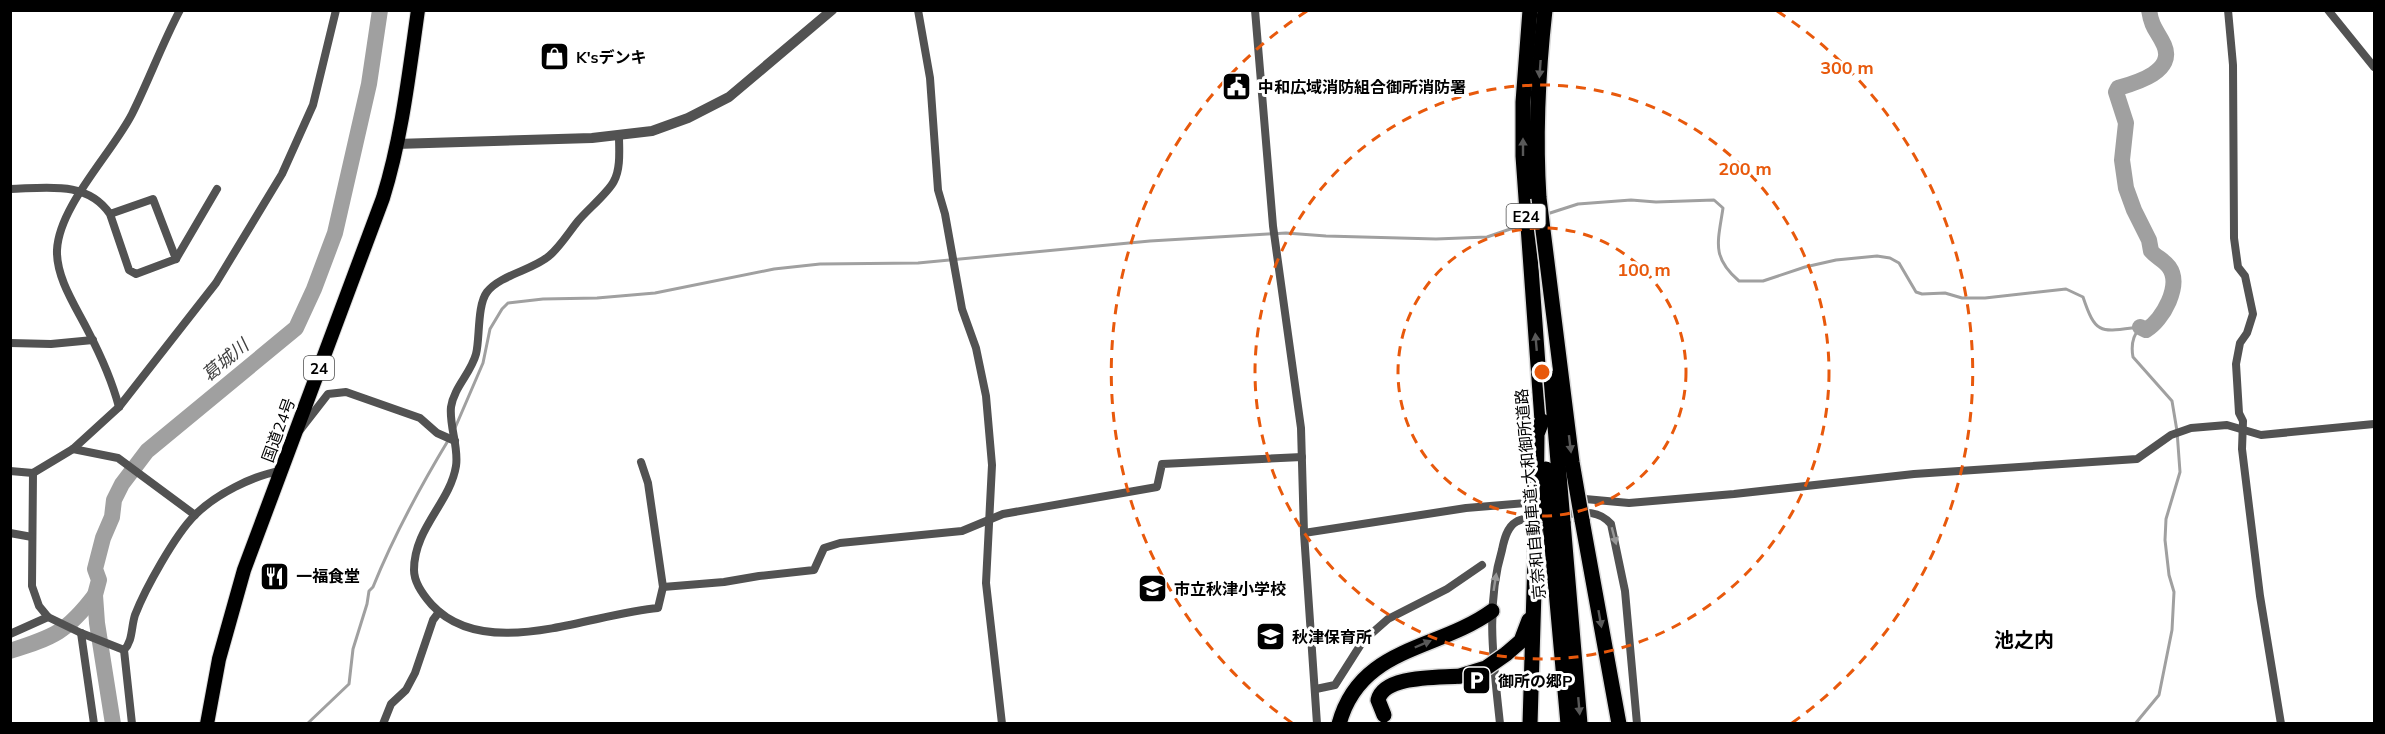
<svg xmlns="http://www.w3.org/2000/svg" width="2385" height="734" font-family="Mulish,'Noto Sans JP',sans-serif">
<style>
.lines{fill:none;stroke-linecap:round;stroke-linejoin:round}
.stream{stroke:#a0a0a0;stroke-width:3}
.river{stroke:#a0a0a0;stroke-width:16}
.trunk-casing{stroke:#dbdbdb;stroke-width:16}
.motorway-casing{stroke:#dbdbdb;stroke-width:18}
.minor{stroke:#525252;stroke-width:8}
.tertiary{stroke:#525252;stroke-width:10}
.trunk{stroke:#000;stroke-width:14}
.motorway{stroke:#000;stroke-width:15}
.motorway-bridge-casing{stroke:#dbdbdb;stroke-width:18;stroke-linecap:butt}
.motorway-bridge{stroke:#000;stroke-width:15}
.oneway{fill:#595959}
.oneway2{fill:#979797}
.ring{fill:none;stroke:#e8590c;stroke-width:3;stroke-dasharray:10 8}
.labels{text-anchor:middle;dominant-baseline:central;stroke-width:6;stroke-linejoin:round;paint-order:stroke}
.shield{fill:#fff;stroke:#4c4c4c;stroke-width:1.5}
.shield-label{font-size:15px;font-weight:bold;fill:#000}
.poi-label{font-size:16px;font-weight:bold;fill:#000;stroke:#fff;text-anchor:start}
.street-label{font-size:16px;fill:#000;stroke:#fff}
.water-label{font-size:18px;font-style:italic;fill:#414141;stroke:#fff}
.quarter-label{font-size:20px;font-weight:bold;fill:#000;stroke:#fff}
.centre{fill:#e8590c;stroke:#fff;stroke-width:3}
.ring-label{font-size:18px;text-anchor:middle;font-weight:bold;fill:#e8590c;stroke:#fff;stroke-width:6;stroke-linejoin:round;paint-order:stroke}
</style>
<rect width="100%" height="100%" fill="#fff"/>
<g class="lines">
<g class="stream">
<path d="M1547 214 1578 204 1631 200 1656 202 1714 200 1723 208C1718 242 1711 257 1739 281H1763L1805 267 1836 260 1877 256 1890 258 1899 263 1916 292 1922 294 1945 293 1962 298H1985L2066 289 2083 297C2096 336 2101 332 2140 327"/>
<polyline points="455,428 483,363 490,329 502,309 508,303 543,299 597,298 655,293 774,269 820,264 918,263 1150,241 1286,233 1326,236 1436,239 1487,237 1522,225"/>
<path d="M307 724 349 684 353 649 367 604 369 591 373 587C394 535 420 487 449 439"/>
<path d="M2135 724 2159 695 2172 630 2174 592 2169 575 2165 540 2166 519 2180 472 2177 431 2172 401 2133 357C2131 346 2132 337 2139 329"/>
</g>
<g class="river">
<path d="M2140 327 2146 330C2163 320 2182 285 2169 267 2164 260 2156 257 2151 251L2149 240 2134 210 2126 188 2122 160 2126 123 2116 92 2118 88C2135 83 2176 72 2164 45 2157 30 2152 29 2149 10"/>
<path d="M10 651C54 637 67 632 95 595"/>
<polyline points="113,724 97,623 95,595 99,580 95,569 103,538 112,517 114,500 122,484 147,451 296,328 314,289 335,233 369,84 380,10"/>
</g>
<defs>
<path id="trunk" d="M207 724 219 659 244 570 383 198C402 137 409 73 418 10"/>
<g id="motorway">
<polyline points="1530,10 1523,102 1523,156 1542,421"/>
<path d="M1539 198C1535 135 1538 73 1545 10"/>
<polyline points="1582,520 1619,724"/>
<polyline points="1563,522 1580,724"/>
<polyline points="1550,523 1568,724"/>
<polyline points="1506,654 1521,641 1529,620"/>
<path d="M1384 715 1378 700C1384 675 1438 678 1460 676"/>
<path d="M1339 724C1360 646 1437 651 1492 611"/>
<polyline points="1530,724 1536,524"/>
</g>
</defs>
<use href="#trunk" class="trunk-casing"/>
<use href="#motorway" class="motorway-casing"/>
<g class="minor">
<polyline points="918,10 930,78 938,190 945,214 962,309 976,348 986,396 992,465 986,583 1002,724"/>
<polyline points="1255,10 1273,226 1301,428 1304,533 1317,724"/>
<polyline points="2228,10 2233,65 2234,238 2238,267 2245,276 2253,314 2247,333 2240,343 2236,364 2239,413 2243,421 2242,449 2260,596 2281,724"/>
<polyline points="2328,10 2374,67"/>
<path d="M619 136C619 149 621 168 614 181 609 192 587 210 578 221 569 232 560 247 549 256 533 270 500 275 487 292 477 305 480 339 476 354 471 373 454 387 451 407 449 426 459 447 456 466 450 503 414 528 414 570 414 583 423 595 432 605 486 663 592 613 658 608L663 587 648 483 641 462"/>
<path d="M10 189C46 188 87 180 110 214L129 270 136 274 176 259 153 199 110 214"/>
<polyline points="176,259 217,189"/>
<polyline points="10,343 51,344 93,340"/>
<path d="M119 407C112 381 100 354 88 331 76 307 56 278 57 250 59 206 112 153 132 114 149 80 162 44 180 10"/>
<polyline points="300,430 328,394 346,392 420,418 437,433 455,441"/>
<polyline points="73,449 118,458 195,515"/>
<polyline points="10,471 33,473 73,449 119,407 216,283 282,174 313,105 336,10"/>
<polyline points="33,473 32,586 39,606 48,617 81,633 124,650"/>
<polyline points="1557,500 1585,499 1629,503 1734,494 1914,474 2137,459 2171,435 2191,428 2227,425 2261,435 2374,424"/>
<path d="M1561 515C1580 513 1597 508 1611 524L1625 591 1637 724"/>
<polyline points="10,533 32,537"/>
<polyline points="1304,533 1466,508 1539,502"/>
<polyline points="663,587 724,582 759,576 814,570 824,548 840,543 962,531 1003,514 1157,487 1162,464 1302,457"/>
<polyline points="81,633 94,724"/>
<polyline points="10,634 48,617"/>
<polyline points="1316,689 1335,685 1363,641 1388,619 1447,589 1482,565"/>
<path d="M132 724 124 650C133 641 131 627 135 615 145 589 175 535 195 515 215 495 253 475 281 471"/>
<polyline points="383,724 391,704 406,690 415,673 433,620 439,612"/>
<path d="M1500 724C1494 666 1485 607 1502 550 1504 540 1507 527 1516 522 1522 518 1532 518 1539 517"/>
</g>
<polyline class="tertiary" points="396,144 592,138 652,131 688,118 729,97 832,10"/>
<use href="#trunk" class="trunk"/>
<use href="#motorway" class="motorway"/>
<defs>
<g id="motorway-bridge">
<polyline points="1539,198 1572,462 1582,520"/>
<polyline points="1551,378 1563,522"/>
<polyline points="1546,469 1550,523"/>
<polyline points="1536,524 1537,434 1542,421"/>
<polyline points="1460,676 1486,668 1506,654"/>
</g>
</defs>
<use href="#motorway-bridge" class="motorway-bridge-casing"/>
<use href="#motorway-bridge" class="motorway-bridge"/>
</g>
<defs><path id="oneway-solid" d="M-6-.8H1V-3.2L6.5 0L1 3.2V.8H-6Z" transform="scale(1.5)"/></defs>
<g class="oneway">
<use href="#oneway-solid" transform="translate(1540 69) rotate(94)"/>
<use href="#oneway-solid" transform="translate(1523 147) rotate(-90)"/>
<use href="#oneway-solid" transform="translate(1536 342) rotate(-95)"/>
<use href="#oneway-solid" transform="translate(1570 444) rotate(83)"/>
<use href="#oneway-solid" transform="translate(1600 619) rotate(80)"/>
<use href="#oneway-solid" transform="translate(1423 644) rotate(-23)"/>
<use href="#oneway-solid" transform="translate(1579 706) rotate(85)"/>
</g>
<g class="oneway2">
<use href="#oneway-solid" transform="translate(1614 536) rotate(75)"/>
<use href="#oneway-solid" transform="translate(1495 582) rotate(-81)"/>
</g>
<g class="ring">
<circle cx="1542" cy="372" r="144"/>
<circle cx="1542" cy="372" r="287"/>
<path d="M1292 723A431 431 0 0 1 1307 11M1777 11A431 431 0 0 1 1792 723"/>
</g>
<defs>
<symbol id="shop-square" viewBox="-11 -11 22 22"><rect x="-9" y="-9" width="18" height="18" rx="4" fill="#000" stroke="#fff"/><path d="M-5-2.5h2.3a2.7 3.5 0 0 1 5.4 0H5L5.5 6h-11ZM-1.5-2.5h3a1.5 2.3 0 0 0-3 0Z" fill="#fff"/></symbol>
<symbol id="civic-square" viewBox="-11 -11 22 22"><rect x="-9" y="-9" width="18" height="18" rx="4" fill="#000" stroke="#fff"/><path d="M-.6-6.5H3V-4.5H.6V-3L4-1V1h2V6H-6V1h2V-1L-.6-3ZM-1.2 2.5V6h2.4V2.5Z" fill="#fff"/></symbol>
<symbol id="restaurant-square" viewBox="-11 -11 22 22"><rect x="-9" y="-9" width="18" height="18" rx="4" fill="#000" stroke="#fff"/><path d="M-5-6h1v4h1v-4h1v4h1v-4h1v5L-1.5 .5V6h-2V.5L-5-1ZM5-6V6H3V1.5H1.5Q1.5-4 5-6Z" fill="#fff"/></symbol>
<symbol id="school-square" viewBox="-11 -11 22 22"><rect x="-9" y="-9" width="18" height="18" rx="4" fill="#000" stroke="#fff"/><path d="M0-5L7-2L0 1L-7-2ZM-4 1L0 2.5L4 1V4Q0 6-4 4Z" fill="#fff"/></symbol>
<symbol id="parking-square" viewBox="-11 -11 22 22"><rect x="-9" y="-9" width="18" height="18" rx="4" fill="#000" stroke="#fff"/><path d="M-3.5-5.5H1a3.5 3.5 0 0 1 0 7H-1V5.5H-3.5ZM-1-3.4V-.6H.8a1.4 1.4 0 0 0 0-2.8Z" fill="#fff"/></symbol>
</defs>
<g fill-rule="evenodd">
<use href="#shop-square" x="538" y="40" width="33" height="33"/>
<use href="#civic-square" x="1220" y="70" width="33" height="33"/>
<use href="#restaurant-square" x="258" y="560" width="33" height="33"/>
<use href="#school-square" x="1136" y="572" width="33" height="33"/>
<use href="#school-square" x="1254" y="620" width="33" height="33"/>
<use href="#parking-square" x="1460" y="664" width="33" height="33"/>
</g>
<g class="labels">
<g class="shield">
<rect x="1506.5" y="204" width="39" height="24" rx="4.5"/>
<rect x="304" y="356" width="30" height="24" rx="4.5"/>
</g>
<g class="shield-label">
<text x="1526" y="216">E24</text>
<text x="319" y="368">24</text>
</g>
<g class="poi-label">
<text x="576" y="57">K'sデンキ</text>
<text x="1258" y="87">中和広域消防組合御所消防署</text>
<text x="296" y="576">一福食堂</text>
<text x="1174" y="589">市立秋津小学校</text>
<text x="1292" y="637">秋津保育所</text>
<text x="1498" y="681">御所の郷P</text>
</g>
<g class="street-label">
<text transform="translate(278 430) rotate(-70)">国道24号</text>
<text transform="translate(1530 494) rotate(-95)">京奈和自動車道;大和御所道路</text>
</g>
<g class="water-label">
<text transform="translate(225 360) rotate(-40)">葛城川</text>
</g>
<g class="quarter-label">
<text x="2024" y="639">池之内</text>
</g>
</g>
<circle cx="1542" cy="372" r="9" class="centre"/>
<g class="ring-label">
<text x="1847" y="74">300 m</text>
<text x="1745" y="175">200 m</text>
<text x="1644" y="276">100 m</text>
</g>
<rect width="2385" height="734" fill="none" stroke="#000000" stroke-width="24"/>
</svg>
